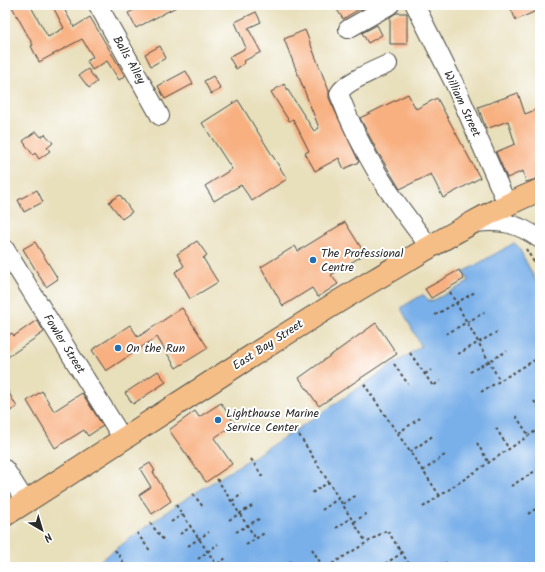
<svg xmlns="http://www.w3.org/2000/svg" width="545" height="572" font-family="Kalam,sans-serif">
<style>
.water{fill:#7ab0e9;stroke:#526e8a}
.building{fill:#f8b081}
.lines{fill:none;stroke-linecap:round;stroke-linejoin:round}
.minor-casing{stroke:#474641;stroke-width:20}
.highway-casing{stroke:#474641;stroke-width:24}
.path{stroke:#474641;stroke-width:2;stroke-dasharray:3 3;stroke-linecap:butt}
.minor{stroke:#fff;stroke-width:18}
.highway{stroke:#f6be87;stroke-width:22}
.poi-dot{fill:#1f6fb2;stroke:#fff;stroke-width:1.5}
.labels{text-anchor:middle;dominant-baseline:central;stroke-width:4;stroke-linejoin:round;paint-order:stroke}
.street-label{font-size:12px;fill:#2b2b2b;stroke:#fff}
.poi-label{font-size:12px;fill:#2b2b2b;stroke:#fff;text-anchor:start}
</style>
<rect width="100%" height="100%" fill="#fff"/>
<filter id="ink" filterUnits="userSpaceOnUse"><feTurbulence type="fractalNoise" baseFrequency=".025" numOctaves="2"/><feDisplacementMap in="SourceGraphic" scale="8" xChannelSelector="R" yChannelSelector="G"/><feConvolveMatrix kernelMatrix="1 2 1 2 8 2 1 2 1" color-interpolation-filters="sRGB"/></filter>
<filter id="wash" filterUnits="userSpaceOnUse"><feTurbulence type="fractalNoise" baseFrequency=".012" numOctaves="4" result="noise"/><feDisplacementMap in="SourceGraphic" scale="16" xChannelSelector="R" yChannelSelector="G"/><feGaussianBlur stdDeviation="0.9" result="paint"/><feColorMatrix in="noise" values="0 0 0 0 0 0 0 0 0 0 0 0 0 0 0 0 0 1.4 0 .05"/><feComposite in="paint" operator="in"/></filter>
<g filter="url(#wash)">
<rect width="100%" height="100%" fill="#e8dfbb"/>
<polygon class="water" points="514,243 518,246 536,281 540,283 540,567 91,567 176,505 296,430 421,346 402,310 402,307 422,295 424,295 429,301 432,301 467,283 468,280 464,272 467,270"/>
<g id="blocks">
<g class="building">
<polygon points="11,5 30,5 48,37 64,28 52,5 62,5 74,27 90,17 125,76 119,80 107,61 92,70 87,61 93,57 82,39 39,62 31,46 33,45"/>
<polygon points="144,5 180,5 136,28 128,13"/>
<polygon points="334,5 366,5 343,19"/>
<polygon points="509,5 531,5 534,12 516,20"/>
<polygon points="256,12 261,22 248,28 261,52 244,61 245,63 236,69 229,57 246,48 235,22"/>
<polygon points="396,13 407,13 407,44 390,44 390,17"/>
<polygon points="377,25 382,35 368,43 362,33"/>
<polygon points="305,30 329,91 329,98 359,162 344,169 339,158 315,171 305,153 309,151 293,119 289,121 271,92 284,84 314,131 319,128 284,39"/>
<polygon points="160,46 166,58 151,66 145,54"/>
<polygon points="88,69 97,82 89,88 79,75"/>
<polygon points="186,71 193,84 165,99 158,86"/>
<polygon points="213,76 221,89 211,94 204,81"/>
<polygon points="518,93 525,114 540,108 540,178 526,182 523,171 507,178 496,152 515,144 508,121 486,129 478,107"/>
<polygon points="408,94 416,109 437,98 480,178 443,198 431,174 400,189 377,151 360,118"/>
<polygon points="238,100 287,179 252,201 241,185 214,201 205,186 232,169 202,123"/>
<polygon points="36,131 41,137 45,134 53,143 47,148 50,151 39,159 35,153 33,155 23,141"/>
<polygon points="37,190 43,202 24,212 18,200"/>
<polygon points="120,195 132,212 122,219 109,202"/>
<polygon points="345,222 365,254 331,275 338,284 318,297 312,288 283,306 261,267 295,246 298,251"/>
<polygon points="197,241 207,255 203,258 218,282 190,299 175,272 184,266 177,254"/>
<polygon points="35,242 58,279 46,287 23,249"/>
<polygon points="459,270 464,279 431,298 425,289"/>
<polygon points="182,308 208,348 176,368 157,337 106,371 92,350 130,325 138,337"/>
<polygon points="37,320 44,332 5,359 5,338 12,333 14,336"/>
<polygon points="376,323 397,354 319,406 299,378"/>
<polygon points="158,371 166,382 133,404 125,393"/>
<polygon points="5,386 17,407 5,414"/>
<polygon points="42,391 54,411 82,393 103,426 88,436 84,430 55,448 27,401"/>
<polygon points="221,403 235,424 214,438 232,464 206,482 169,430 195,411 199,417"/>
<polygon points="150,463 155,471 153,472 171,501 152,514 139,495 151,487 140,469"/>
</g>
</g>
</g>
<g filter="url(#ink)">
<use href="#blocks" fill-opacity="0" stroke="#474641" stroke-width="1"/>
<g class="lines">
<defs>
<g id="minor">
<polyline points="98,5 160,116"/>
<polyline points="415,5 456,87 507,204"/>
<polyline points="348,29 390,5"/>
<path d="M388 64C377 69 343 83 339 94 362 154 390 197 430 247"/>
<path d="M475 223C502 220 517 223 540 239"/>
<polyline points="5,249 123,439"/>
<polyline points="5,469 26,502"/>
</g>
<path id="highway" d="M5 515C129 437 249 354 374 280 429 248 482 214 540 190"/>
</defs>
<use href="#minor" class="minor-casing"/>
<use href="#highway" class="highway-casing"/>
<g class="path">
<polyline points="526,249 540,272"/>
<polyline points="450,292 500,381"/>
<polyline points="435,315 475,292"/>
<polyline points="446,334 485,312"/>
<polyline points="410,353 433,386 440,381"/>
<polyline points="458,354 497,332"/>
<polyline points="394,364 408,384"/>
<polyline points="470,372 507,351"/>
<polyline points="425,374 431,370"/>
<polyline points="364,384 440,496"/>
<polyline points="481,392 540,357"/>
<polyline points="534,401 540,409"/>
<polyline points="516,416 529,436"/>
<polyline points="496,428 509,449"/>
<polyline points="296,430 366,542"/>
<polyline points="398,433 420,418"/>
<polyline points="477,443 489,463"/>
<polyline points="410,452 434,435"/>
<polyline points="251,459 264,479"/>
<polyline points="423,471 446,454"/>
<polyline points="217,479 256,539"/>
<polyline points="511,486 540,468"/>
<polyline points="312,493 329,482"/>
<polyline points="193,494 204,508"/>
<polyline points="232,501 242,494"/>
<polyline points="343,504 358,494"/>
<polyline points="176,505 216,564"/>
<polyline points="423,507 540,428"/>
<polyline points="322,510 339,498"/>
<polyline points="528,514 540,506"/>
<polyline points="229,520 252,506"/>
<polyline points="171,522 182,515"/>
<polyline points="354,522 369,512"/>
<polyline points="150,523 165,542"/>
<polyline points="336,528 351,518"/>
<polyline points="236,532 259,519"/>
<polyline points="137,533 151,552"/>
<polyline points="180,534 191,527"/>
<polyline points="246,545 266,532"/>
<polyline points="188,546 209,532"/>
<polyline points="312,549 323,567"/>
<polyline points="115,550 127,567"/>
<polyline points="198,559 218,544"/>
<polyline points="290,561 294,567"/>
<polyline points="213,567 226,558"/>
<polyline points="327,567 387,530 411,567"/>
<polyline points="380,567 402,553"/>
<polyline points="439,567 449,561"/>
</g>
<use href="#minor" class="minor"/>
<use href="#highway" class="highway"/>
</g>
</g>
<g class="poi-dot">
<circle cx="313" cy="260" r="4"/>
<circle cx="118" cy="348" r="4"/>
<circle cx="218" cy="420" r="4"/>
</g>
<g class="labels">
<g class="street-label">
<text transform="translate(129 60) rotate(60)">Balls Alley</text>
<text transform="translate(462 104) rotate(65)">William Street</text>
<text transform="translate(64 344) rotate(58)">Fowler Street</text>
<text transform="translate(268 345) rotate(-33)">East Bay Street</text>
</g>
<g class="poi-label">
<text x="321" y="253">The Professional<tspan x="321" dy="14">Centre</tspan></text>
<text x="126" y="348">On the Run</text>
<text x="226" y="413">Lighthouse Marine<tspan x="226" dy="14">Service Center</tspan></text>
</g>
</g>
<rect width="545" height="572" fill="none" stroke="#fff" stroke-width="20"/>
<g transform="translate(42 530) rotate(142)" stroke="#ffffff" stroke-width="3" paint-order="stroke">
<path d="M0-3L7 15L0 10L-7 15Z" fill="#2b2b2b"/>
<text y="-6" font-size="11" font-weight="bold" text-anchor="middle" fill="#2b2b2b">N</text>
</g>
</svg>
